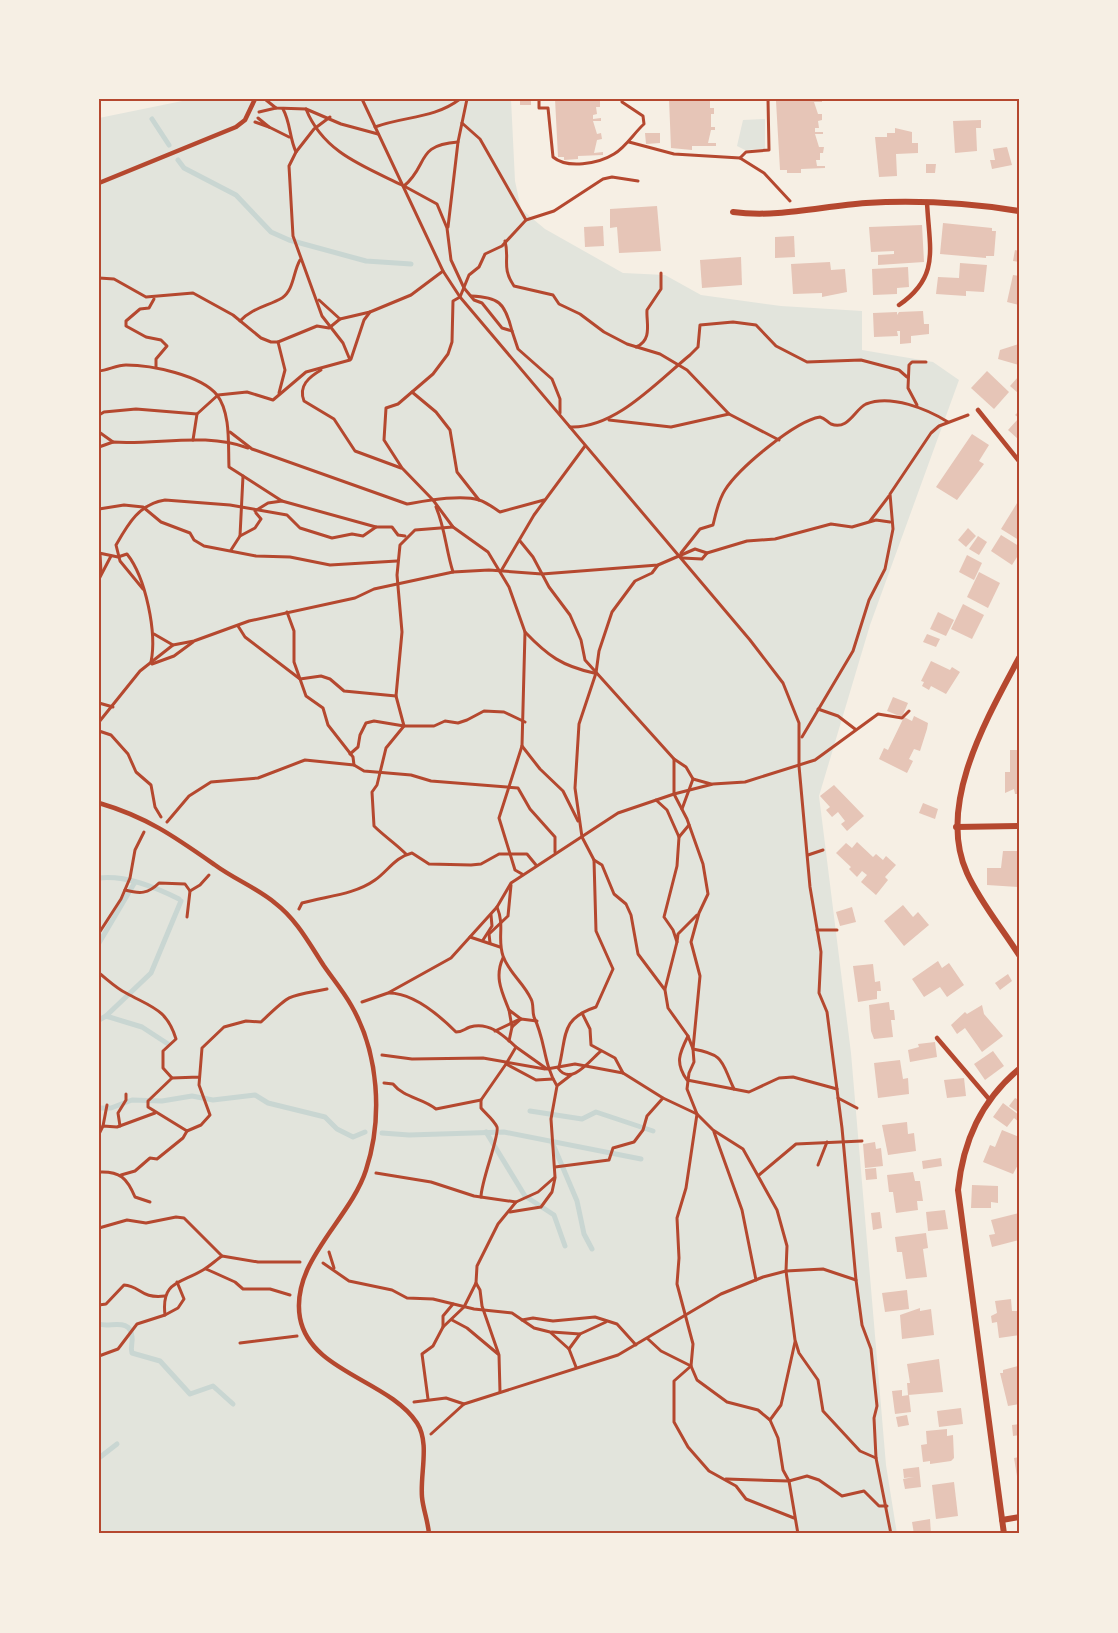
<svg xmlns="http://www.w3.org/2000/svg" width="1118" height="1633" font-family="'PT Sans Narrow',sans-serif">
<style>
.green{fill:#e2e4dc}
.lines{fill:none;stroke-linecap:round;stroke-linejoin:round}
.stream{stroke:#c9d6d2;stroke-width:5}
.building{fill:#e6c5b7}
.path{stroke:#b5482f;stroke-width:3}
.service{stroke:#b5482f;stroke-width:4.5}
.minor{stroke:#b5482f;stroke-width:6}
.neatline{fill:none;stroke:#b5482f;stroke-width:2}
</style>
<rect width="100%" height="100%" fill="#f6efe4"/>
<g class="green">
<polygon points="192,99 511,99 515,181 521,209 545,229 623,273 665,275 701,295 781,306 862,311 862,350 933,362 959,380 870,625 819,796 851,1053 886,1465 897,1534 99,1534 99,118"/>
<polygon points="765,119 765,149 745,150 737,146 743,120"/>
</g>
<g class="lines">
<g class="stream">
<polyline points="152,119 169,145"/>
<polyline points="178,160 184,168 236,195 271,232 289,240 366,261 411,264"/>
<path d="M99 878C126 875 155 887 179 899"/>
<polyline points="99,943 135,882"/>
<polyline points="106,1016 142,1027 168,1044"/>
<polyline points="99,1020 106,1016 151,973 181,901"/>
<polyline points="99,1108 111,1108 132,1100 162,1101 192,1096 213,1100 255,1095 268,1103 325,1117 337,1129 353,1137 365,1132"/>
<polyline points="530,1111 582,1119 596,1112 653,1131"/>
<polyline points="486,1132 525,1196 554,1215 565,1246"/>
<polyline points="382,1133 409,1135 504,1132 641,1159"/>
<polyline points="552,1142 577,1201 584,1234 592,1249"/>
<path d="M99 1324C109 1328 131 1317 132 1337 133 1343 130 1346 132 1353L160 1361 190 1394 213 1386 233 1404"/>
<polyline points="99,1458 117,1444"/>
</g>
</g>
<g class="building">
<rect x="520" y="99" width="11" height="6"/>
<polygon points="555,99 600,101 600,107 596,107 597,114 593,115 593,119 601,118 601,121 593,121 597,134 601,133 602,139 597,140 594,153 603,152 603,155 578,156 578,159 564,160 564,157 558,157"/>
<polygon points="669,99 710,101 710,108 714,108 714,114 711,114 711,127 715,127 715,130 711,130 708,143 716,143 716,146 692,146 692,150 671,148"/>
<polygon points="783,99 822,99 822,102 814,102 818,114 822,114 822,120 818,121 819,128 815,128 815,132 823,132 823,134 815,134 819,147 824,147 823,153 820,153 820,160 816,160 817,166 825,166 825,168 801,169 801,173 787,173 787,170 780,170 776,101"/>
<polygon points="981,120 981,128 976,128 977,151 955,153 953,121"/>
<polygon points="895,128 912,132 912,143 918,143 918,153 896,154 897,176 879,177 875,137 887,137 887,133 895,133"/>
<polygon points="645,133 660,133 660,143 646,144"/>
<polygon points="1007,147 1012,165 992,169 990,160 995,160 993,149"/>
<polygon points="926,164 936,164 935,173 926,173"/>
<polygon points="657,206 661,251 619,253 617,227 610,228 610,209"/>
<polygon points="943,223 992,228 992,231 996,231 994,256 986,256 986,258 940,254"/>
<polygon points="922,225 924,262 878,265 878,255 894,254 894,251 871,252 869,227"/>
<polygon points="603,226 604,246 585,247 584,227"/>
<polygon points="794,236 795,257 775,258 775,237"/>
<polygon points="1015,250 1019,251 1019,262 1013,261"/>
<polygon points="741,257 742,285 702,288 700,260"/>
<polygon points="830,262 831,270 845,269 847,292 822,297 822,293 793,294 791,264"/>
<polygon points="960,263 987,265 984,292 966,291 966,296 936,294 938,277 959,278"/>
<polygon points="908,267 909,287 897,288 897,294 873,295 872,269"/>
<polygon points="1013,275 1019,276 1019,305 1007,302"/>
<polygon points="923,311 924,324 929,324 929,334 911,336 911,343 900,344 900,331 897,331 898,336 874,337 873,313 897,312 897,315 899,312"/>
<polygon points="1019,344 1019,365 998,359 1000,350"/>
<polygon points="987,371 1009,392 994,409 971,388"/>
<polygon points="1019,376 1019,392 1018,393 1010,386"/>
<polygon points="1019,411 1019,440 1008,430 1019,418 1015,415"/>
<polygon points="972,434 989,445 979,461 984,464 957,500 936,487"/>
<polygon points="1019,500 1019,540 1001,529"/>
<polygon points="968,528 976,536 966,547 958,540"/>
<polygon points="1001,535 1019,546 1019,554 1012,565 991,551"/>
<polygon points="978,536 987,542 979,555 969,549"/>
<polygon points="967,555 982,563 974,580 959,572"/>
<polygon points="979,572 1000,583 988,608 967,597"/>
<polygon points="963,604 984,615 972,639 951,629"/>
<polygon points="938,612 954,620 946,636 930,629"/>
<polygon points="927,634 940,639 936,647 923,642"/>
<polygon points="931,661 950,670 952,667 960,672 946,694 931,686 929,690 922,686 924,682 921,681"/>
<polygon points="893,697 908,703 902,717 887,711"/>
<polygon points="914,716 928,723 927,729 920,751 914,749 909,759 913,761 907,773 879,759 884,748 888,750 904,717 912,721"/>
<polygon points="1010,750 1019,750 1019,794 1015,794 1014,789 1005,793 1005,772 1010,772"/>
<polygon points="834,785 864,816 847,831 841,824 845,821 838,812 832,817 826,810 830,807 820,796"/>
<polygon points="923,803 938,809 935,819 919,813"/>
<polygon points="857,842 873,857 876,854 883,860 886,856 896,865 885,877 888,880 876,895 861,882 867,875 862,871 857,877 849,869 851,867 836,853 846,843 852,848"/>
<polygon points="1003,851 1017,851 1019,887 987,885 987,868 1001,868"/>
<polygon points="903,905 913,917 918,912 929,925 904,946 884,921"/>
<polygon points="852,907 856,922 840,926 836,912"/>
<polygon points="938,961 942,968 949,963 964,985 947,997 940,987 924,997 912,979"/>
<polygon points="873,964 875,982 880,981 881,991 877,991 877,999 858,1002 853,966"/>
<polygon points="1008,974 1012,981 1000,990 995,983"/>
<polygon points="889,1002 890,1010 894,1010 895,1020 891,1020 893,1037 874,1039 871,1031 869,1005"/>
<polygon points="982,1005 984,1014 1003,1036 982,1052 965,1028 957,1034 951,1025 965,1012 967,1014"/>
<polygon points="935,1042 937,1057 910,1062 908,1050 919,1047 918,1044"/>
<polygon points="993,1051 1004,1066 985,1080 974,1064"/>
<polygon points="900,1060 903,1079 908,1078 909,1094 878,1098 874,1063"/>
<polygon points="964,1078 966,1096 947,1098 944,1080"/>
<polygon points="1015,1098 1019,1100 1019,1113 1009,1106"/>
<polygon points="1003,1103 1019,1115 1019,1122 1014,1118 1007,1127 993,1117"/>
<polygon points="907,1122 908,1134 914,1133 916,1151 888,1155 882,1125"/>
<polygon points="1002,1130 1019,1137 1019,1163 1013,1174 983,1162 990,1145 995,1147"/>
<polygon points="875,1142 876,1149 881,1148 883,1166 865,1168 863,1144"/>
<polygon points="941,1158 942,1166 923,1169 922,1161"/>
<polygon points="876,1168 877,1179 866,1180 865,1169"/>
<polygon points="913,1172 915,1181 920,1181 923,1201 917,1201 918,1210 896,1213 893,1192 889,1192 887,1175"/>
<polygon points="972,1185 998,1186 998,1203 991,1202 991,1208 971,1208"/>
<polygon points="945,1210 948,1229 928,1231 926,1212"/>
<polygon points="880,1212 882,1228 873,1230 871,1213"/>
<polygon points="1019,1213 1019,1240 992,1247 989,1235 995,1234 991,1220"/>
<polygon points="926,1233 928,1248 923,1249 927,1277 906,1279 902,1252 897,1252 895,1237"/>
<polygon points="907,1290 909,1309 885,1312 882,1293"/>
<polygon points="1011,1299 1012,1311 1019,1311 1019,1335 999,1338 997,1322 992,1323 991,1316 997,1313 995,1301"/>
<polygon points="920,1308 920,1311 931,1309 934,1335 902,1339 900,1315"/>
<polygon points="939,1359 943,1392 908,1395 907,1383 910,1383 907,1364"/>
<polygon points="1018,1366 1019,1404 1008,1406 1000,1373 1003,1373 1003,1370"/>
<polygon points="902,1390 902,1396 909,1395 911,1412 895,1414 892,1391"/>
<polygon points="961,1408 963,1424 939,1427 937,1411"/>
<polygon points="907,1415 909,1425 898,1427 896,1417"/>
<polygon points="1019,1424 1019,1435 1013,1436 1012,1425"/>
<polygon points="947,1429 947,1436 953,1435 954,1458 951,1461 930,1464 930,1461 923,1462 921,1445 927,1444 926,1431"/>
<polygon points="1019,1457 1019,1482 1018,1482 1014,1458"/>
<polygon points="919,1467 921,1487 905,1489 903,1479 914,1477 904,1478 903,1469"/>
<polygon points="954,1482 958,1516 936,1519 932,1485"/>
<polygon points="930,1519 931,1534 914,1534 912,1522"/>
</g>
<g class="lines">
<g class="path">
<polyline points="362,99 443,271 460,297 750,640 783,683 799,723 799,766 810,887 821,952 819,993 827,1012 842,1128 856,1280 862,1325 871,1349 877,1406 874,1418 876,1458 891,1534"/>
<path d="M539 99V108H548L553 157C567 169 598 164 614 154 626 147 634 133 644 124L643 116 622 102V99"/>
<polyline points="266,100 276,108 306,109 341,124 378,134"/>
<path d="M306 109C323 152 363 166 402 185"/>
<polyline points="259,112 276,108"/>
<polyline points="255,122 269,127 258,118"/>
<polyline points="462,123 480,139 526,220"/>
<polyline points="269,127 289,137"/>
<path d="M375 127C404 116 434 119 460 99"/>
<path d="M458 142C415 145 429 165 404 186L437 204 447 228 451 260 464 288 474 300 482 303 502 328 512 331 518 349 552 379 560 399V413"/>
<polyline points="629,142 674,154 740,158 764,173 790,201"/>
<polyline points="296,152 314,129 330,117"/>
<polyline points="740,158 746,152 769,150 768,99"/>
<polyline points="448,227 458,142 467,99"/>
<path d="M505 241C510 259 501 267 514 286L553 295 559 304 580 314 604 332 627 344 660 354 687 370 729 414 779 440"/>
<polyline points="99,278 114,279 146,297 193,293 233,315 261,338 271,342 278,342 317,326 329,328 340,319 370,312"/>
<path d="M471 296C498 297 505 302 512 331"/>
<polyline points="154,299 149,308 140,309 126,321 126,326 146,337 161,340 167,346 156,359 156,367"/>
<polyline points="319,300 340,319"/>
<path d="M240 321C252 308 268 306 282 298 294 290 293 272 300 260"/>
<polyline points="278,342 285,370 279,393"/>
<path d="M636 347C653 340 646 322 647 310L661 289V273"/>
<polyline points="351,359 364,320 370,312 411,295 443,271"/>
<path d="M321 370C309 377 298 386 304 401L334 419 355 451 401 468"/>
<path d="M99 371C108 370 117 365 126 365 151 365 201 375 217 395 231 413 228 446 229 467L282 501 376 527"/>
<polyline points="412,392 436,412 450,430 457,472 479,500"/>
<polyline points="917,405 908,388 909,365 912,362 926,362"/>
<polyline points="99,415 104,412 136,409 197,414"/>
<polyline points="609,420 671,427 729,414"/>
<path d="M570 427C615 429 657 382 690 355L698 347 700 325 733 322 756 325 776 346 807 362 861 360 899 370 907 377"/>
<polyline points="99,432 113,442"/>
<path d="M230 432 252 449 407 504C425 501 461 494 479 500 486 502 494 508 500 512L544 500"/>
<path d="M193 440 197 414 218 395 247 392 273 400 306 372 350 360 343 343 322 316 293 236 289 166 296 152C289 137 291 124 283 109"/>
<path d="M99 447 113 442C158 445 205 432 248 448"/>
<path d="M436 507C445 528 446 550 453 572"/>
<polyline points="99,509 124,505 143,507 161,522 190,533 194,540 204,546 256,556 290,557 330,565 397,561"/>
<polyline points="255,511 268,503 282,501"/>
<polyline points="870,521 889,496"/>
<polyline points="240,536 243,476"/>
<polyline points="520,541 533,557 549,587 570,615 581,640 585,660 674,759 674,794 687,819 703,864 708,894 699,913 691,942 700,976 693,1049 694,1062 689,1073 687,1089 697,1114 686,1188 677,1218 679,1258 677,1284 693,1344 691,1366 697,1380 727,1402 758,1410 770,1420 778,1438 783,1470 789,1481 798,1534"/>
<polyline points="231,550 240,536 255,528 261,519 256,513"/>
<path d="M99 553 118 557 127 554C146 578 157 633 151 662"/>
<polyline points="100,553 101,572"/>
<path d="M681 557V553L700 529 713 525C716 513 718 501 725 490 739 468 795 421 820 417 825 418 827 422 831 424 848 431 855 409 866 404 891 394 927 409 948 422"/>
<polyline points="682,558 702,559 707,553"/>
<polyline points="501,571 534,515 585,446"/>
<polyline points="99,579 111,556"/>
<path d="M143 589 120 561 116 545C128 524 139 504 165 500L230 505 287 515 300 528 332 538 352 534 363 536 376 527H392L398 535 405 536"/>
<polyline points="287,612 294,631 294,662 306,696 323,708 328,725 353,757 354,765"/>
<polyline points="238,626 245,637 300,679 321,676 330,679 344,691 396,696"/>
<path d="M525 632C548 656 562 666 594 673"/>
<polyline points="154,634 173,645"/>
<polyline points="152,664 174,656 193,642"/>
<polyline points="99,703 113,707"/>
<polyline points="818,709 838,716 855,729"/>
<polyline points="99,722 140,671 173,645 194,641 249,621 355,598 374,589 453,572 489,570 542,574 658,565 695,549 707,553 747,541 775,539 831,524 852,527 876,520 890,522"/>
<polyline points="99,731 111,735 128,754 136,772 151,785 155,807 161,817"/>
<polyline points="802,737 853,651 869,600 885,569 893,529 890,494 931,433 939,426 968,415"/>
<polyline points="522,746 540,769 563,791 578,821"/>
<polyline points="350,754 358,747 360,735 366,723 374,721 404,726 434,726 445,721 458,723 467,720 484,711 504,712 525,722"/>
<polyline points="674,759 686,767 693,779 682,809"/>
<polyline points="693,779 711,784"/>
<polyline points="656,800 667,810 679,837 689,825"/>
<polyline points="167,822 189,796 211,782 258,778 305,760 354,765 364,771 411,775 431,781 518,788 530,809 555,837 555,852"/>
<polyline points="679,837 677,866 664,917 673,930 677,942 678,934 697,915"/>
<path d="M406 854C395 843 384 836 374 826L372 792 377 785 386 748 404 726 396 696 402 632 397 575 400 545 415 530 453 527"/>
<polyline points="808,855 823,850"/>
<path d="M594 860 602 865 614 894 626 904 631 915 638 954 665 990 668 1008 688 1036 693 1049C726 1055 721 1062 734 1089"/>
<polyline points="522,874 515,870 499,818 522,746 525,632 509,587 488,552 453,527 433,500 402,468 384,440 386,408 398,404 433,374 448,354 452,342 453,301 460,297 469,275 479,267 485,254 502,246 526,220 554,211 603,179 612,177 638,181"/>
<path d="M125 890C140 894 148 894 159 883L185 884 190 891"/>
<path d="M299 909 302 903C326 896 354 895 375 880 388 871 395 857 412 853L429 864 471 865 481 864 499 854H527L536 865"/>
<polyline points="187,917 190,891 200,885 209,875"/>
<polyline points="817,930 837,930"/>
<polyline points="99,933 121,899 130,878 135,850 144,832"/>
<polyline points="470,937 500,947"/>
<polyline points="483,940 492,926 491,915"/>
<polyline points="490,943 489,934 508,916 511,885"/>
<path d="M503 958C494 977 502 992 509 1010"/>
<path d="M99 973C108 980 116 988 126 993 151 1007 167 1009 176 1039L163 1051V1068L172 1078"/>
<polyline points="665,989 677,942"/>
<path d="M389 993C413 993 439 1015 456 1032 463 1032 464 1029 470 1027 489 1021 504 1036 516 1047L506 1064 536 1080 553 1079"/>
<polyline points="362,1002 388,993 451,958 497,907 511,883 618,813 674,794 713,784 745,782 815,760 878,714 902,718 909,711"/>
<polyline points="582,1013 590,1029 591,1045 615,1058 623,1073"/>
<polyline points="512,1027 509,1010 521,1019"/>
<polyline points="495,1031 520,1019"/>
<path d="M688 1036C679 1054 675 1063 687 1080L749 1092 779 1078 793 1077 837 1089"/>
<polyline points="509,1041 512,1027 521,1019 537,1021"/>
<polyline points="516,1047 547,1069 575,1064 623,1073 663,1098 697,1114 713,1130 743,1149 777,1210 787,1246 786,1271 795,1340 799,1353 818,1380 823,1411 860,1451 876,1458"/>
<polyline points="382,1055 412,1059 483,1058 545,1069"/>
<path d="M559 1067C567 1035 560 1019 596 1007L613 969 596 931 594 860 582 837 575 788 579 724 596 673 599 651 612 612 635 581 652 573 658 565"/>
<path d="M558 1068C571 1087 590 1060 601 1051"/>
<path d="M199 1077 172 1078 148 1101V1107L187 1131 201 1125 210 1115 199 1085 202 1048 224 1027 246 1021 261 1022C292 993 285 997 327 989"/>
<path d="M384 1083 393 1084C404 1098 423 1098 436 1109L481 1100"/>
<polyline points="558,1085 571,1075"/>
<polyline points="838,1098 857,1108"/>
<polyline points="103,1126 107,1105"/>
<polyline points="120,1126 118,1113 126,1100 126,1094"/>
<polyline points="714,1132 742,1210 756,1280"/>
<polyline points="99,1134 103,1126 117,1127 155,1113"/>
<polyline points="818,1165 827,1142"/>
<polyline points="555,1167 609,1160 613,1148 634,1142 643,1130 647,1116 663,1098"/>
<path d="M99 1172C120 1171 127 1178 135 1197L150 1202"/>
<path d="M376 1173 431 1182 474 1196 516 1202 538 1192 555 1177 551 1119 557 1086C543 1063 546 1042 534 1017 532 1011 534 1004 531 999 524 983 509 973 503 956 497 938 505 926 497 907"/>
<polyline points="121,1175 135,1171 150,1158 157,1159 183,1138 187,1131"/>
<polyline points="759,1175 796,1144 862,1141"/>
<path d="M481 1197C481 1181 500 1135 497 1127 494 1120 485 1113 481 1108V1100L506 1064"/>
<polyline points="510,1212 541,1207 552,1192 555,1178"/>
<polyline points="99,1228 127,1220 146,1223 176,1217 184,1218 222,1256 258,1262 300,1262"/>
<polyline points="329,1252 334,1268"/>
<polyline points="323,1263 349,1281 392,1290 407,1298 433,1299 474,1309 512,1313 534,1328 550,1332 569,1349 576,1367"/>
<polyline points="206,1269 235,1282 243,1289 270,1289 290,1295"/>
<path d="M99 1305 106 1304 124 1285C141 1286 140 1299 165 1296"/>
<path d="M165 1315C161 1281 180 1284 203 1270 210 1266 216 1260 222 1256"/>
<polyline points="452,1320 467,1328 498,1354"/>
<polyline points="522,1320 533,1318 553,1321 595,1317 617,1324 636,1345"/>
<polyline points="443,1327 443,1316 453,1304"/>
<polyline points="552,1332 580,1334"/>
<polyline points="648,1339 661,1351 691,1366 674,1381 674,1422 688,1447 709,1471 736,1486 746,1499 794,1518"/>
<polyline points="240,1343 297,1336"/>
<polyline points="569,1349 580,1334 606,1322"/>
<polyline points="99,1356 118,1349 137,1324 165,1315 178,1308 184,1299 177,1282"/>
<polyline points="500,1392 499,1355 482,1306 480,1290 476,1283 477,1266 498,1224 516,1202"/>
<polyline points="428,1399 422,1354 433,1346 443,1327 464,1307 476,1283"/>
<polyline points="414,1402 446,1398 464,1404"/>
<polyline points="770,1420 781,1405 795,1342"/>
<polyline points="431,1434 464,1404 618,1355 721,1294 763,1277 786,1271 823,1269 856,1280"/>
<polyline points="726,1479 789,1481 807,1476 819,1480 842,1496 864,1491 879,1506 887,1506"/>
</g>
<g class="service">
<polyline points="99,183 236,127 245,120 255,99"/>
<path d="M899 305C941 276 929 248 927 202"/>
<polyline points="978,410 1019,461"/>
<path d="M99 803C147 817 175 837 215 865 234 879 257 888 275 903 297 920 309 943 324 966 333 979 343 991 351 1005 379 1053 383 1118 366 1170 350 1220 290 1262 300 1318 310 1372 389 1380 417 1423 430 1443 420 1473 422 1497 423 1509 428 1521 429 1534"/>
<polyline points="937,1038 989,1099"/>
</g>
<g class="minor">
<path d="M733 212C778 218 822 206 866 203 918 200 969 203 1019 211"/>
<path d="M1019 658C987 718 936 805 967 873 980 902 1002 928 1019 955"/>
<polyline points="956,827 1019,826"/>
<polyline points="1002,1520 1019,1517"/>
<path d="M1004 1534 958 1190C963 1141 981 1101 1019 1069"/>
</g>
</g>
<rect width="1118" height="1633" fill="none" stroke="#f6efe4" stroke-width="201"/>
<rect x="100" y="100" width="918" height="1432" class="neatline"/>
</svg>
